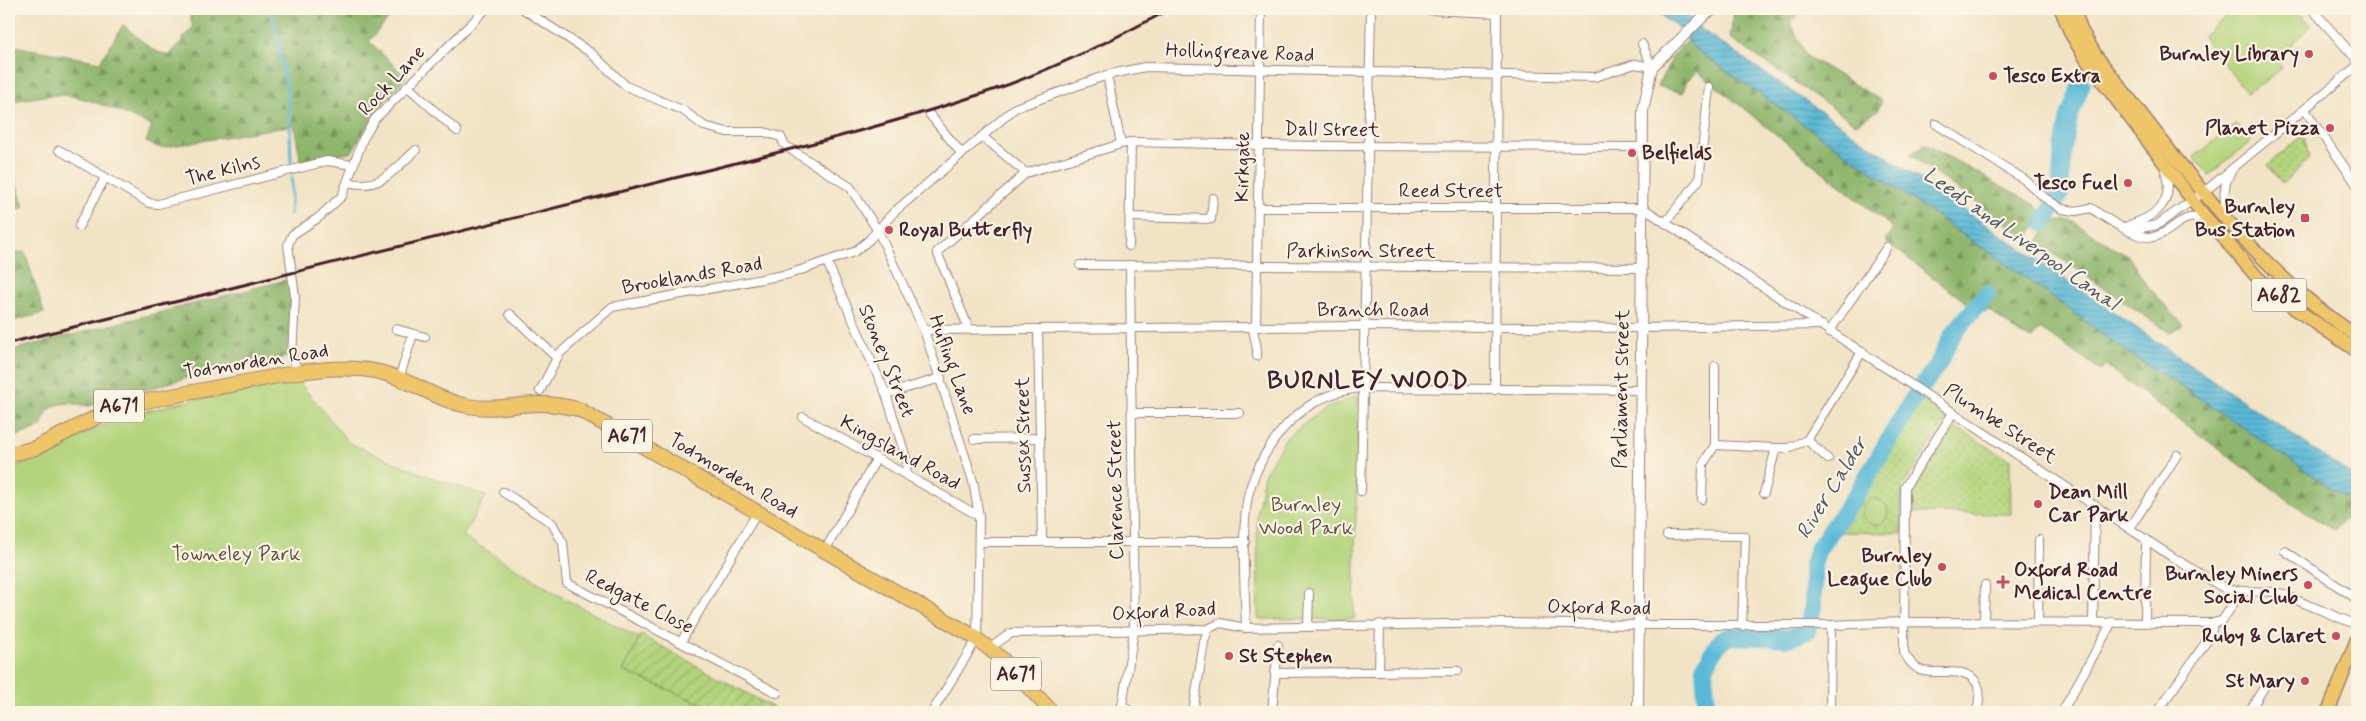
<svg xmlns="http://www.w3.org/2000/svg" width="2366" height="721" font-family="Mynerve,sans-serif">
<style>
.grass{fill:url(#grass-dots);stroke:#7e7a54}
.forest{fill:url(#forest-firs);stroke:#6c6a4c}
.park{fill:#b3d47c;stroke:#7e7a54}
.garden{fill:url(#garden-furrows);stroke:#7e7a54}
.water{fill:url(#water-rules);stroke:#526c81}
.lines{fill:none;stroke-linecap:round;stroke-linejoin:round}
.stream{stroke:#59b9d7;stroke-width:3}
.river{stroke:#59b9d7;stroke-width:18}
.minor-casing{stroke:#9e8178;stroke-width:10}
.tertiary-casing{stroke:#9e8178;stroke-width:12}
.primary-casing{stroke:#9e8178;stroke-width:15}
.trunk-casing{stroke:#9e8178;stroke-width:16}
.minor{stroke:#fff;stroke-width:8}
.tertiary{stroke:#fff;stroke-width:10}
.primary{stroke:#eec569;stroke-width:12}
.trunk{stroke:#eec569;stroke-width:14}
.rail{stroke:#4a1f2b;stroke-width:3}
.poi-dot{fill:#d1495b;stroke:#fcf5e5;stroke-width:2}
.labels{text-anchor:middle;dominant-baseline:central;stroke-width:4.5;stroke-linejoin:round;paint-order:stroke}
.shield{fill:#fcf5e5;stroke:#7f5f63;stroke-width:1}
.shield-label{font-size:19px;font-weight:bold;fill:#4a1f2b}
.street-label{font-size:20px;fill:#4a1f2b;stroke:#fcf5e5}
.poi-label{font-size:20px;font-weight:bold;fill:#4a1f2b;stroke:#fcf5e5;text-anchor:end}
.park-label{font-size:20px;fill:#644c3f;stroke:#fcf5e5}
.water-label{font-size:21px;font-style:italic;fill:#4f5567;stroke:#fcf5e5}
.district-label{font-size:25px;font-weight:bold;letter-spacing:1px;fill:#4a1f2b;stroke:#fcf5e5}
</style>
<defs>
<pattern id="grass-dots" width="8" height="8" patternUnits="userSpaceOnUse" patternTransform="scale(1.25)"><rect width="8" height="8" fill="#b3d47c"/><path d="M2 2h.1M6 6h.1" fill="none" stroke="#9bb66b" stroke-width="1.8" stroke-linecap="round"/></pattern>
<pattern id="forest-firs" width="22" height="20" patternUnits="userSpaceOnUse" patternTransform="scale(1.25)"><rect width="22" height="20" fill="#8eb66c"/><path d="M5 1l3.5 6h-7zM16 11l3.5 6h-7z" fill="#769359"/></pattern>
<pattern id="garden-furrows" width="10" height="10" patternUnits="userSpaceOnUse" patternTransform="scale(1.25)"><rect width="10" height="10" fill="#b3d47c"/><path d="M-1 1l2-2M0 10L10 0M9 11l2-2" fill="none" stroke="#9bb66b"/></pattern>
<pattern id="water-rules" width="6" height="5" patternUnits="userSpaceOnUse" patternTransform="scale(1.25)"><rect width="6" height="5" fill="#59b9d7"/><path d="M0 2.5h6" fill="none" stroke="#4c96af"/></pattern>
</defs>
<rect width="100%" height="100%" fill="#fcf5e5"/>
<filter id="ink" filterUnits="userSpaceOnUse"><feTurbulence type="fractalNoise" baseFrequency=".02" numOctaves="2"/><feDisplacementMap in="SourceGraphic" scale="10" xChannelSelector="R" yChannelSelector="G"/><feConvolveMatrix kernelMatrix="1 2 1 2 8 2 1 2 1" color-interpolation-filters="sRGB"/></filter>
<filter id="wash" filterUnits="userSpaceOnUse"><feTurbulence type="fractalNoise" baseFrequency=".0096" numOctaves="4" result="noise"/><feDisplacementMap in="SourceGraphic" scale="20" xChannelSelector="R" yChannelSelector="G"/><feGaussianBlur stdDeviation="1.12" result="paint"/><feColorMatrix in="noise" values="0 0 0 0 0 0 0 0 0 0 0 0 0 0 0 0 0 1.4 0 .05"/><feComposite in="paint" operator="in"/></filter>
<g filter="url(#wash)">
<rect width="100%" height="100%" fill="#f1e3c5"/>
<g class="grass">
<polygon points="2304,135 2309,159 2282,184 2267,165"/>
<polygon points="1923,396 1950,414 1902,487 1902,533 1840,532"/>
<polygon points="1955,427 2010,460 2011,514 1914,513 1913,492"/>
</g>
<g class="forest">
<path d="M188 9H397L369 41 406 77 374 114 351 153 330 155 301 162 294 125 160 148 146 142 152 126C124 114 90 96 59 95 45 95 24 100 9 101V45L100 62 123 25 153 50 169 56 193 27Z"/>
<polygon points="1738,9 1809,9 1790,20 1805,55 1882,101 1877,111 1856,124 1730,38 1734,11"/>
<polygon points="1689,39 1694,48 1741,81 2026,278 2127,352 2198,397 2357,506 2357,531 2345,519 2335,530 2309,515 2104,365 2101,370 2040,329 2032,339 2019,333 1989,310 1980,313 1885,241 1893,228 1697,71 1686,82 1683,93 1657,86 1674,55"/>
<polygon points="1925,144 2036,205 2045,215 2032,230 2029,240 1910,155"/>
<polygon points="9,161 24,207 9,214"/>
<polygon points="2051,220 2072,221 2129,257 2145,283 2183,325 2170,333 2038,243"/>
<polygon points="25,252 44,313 9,322 9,253"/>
<path d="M290 279 291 317 287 357 200 374 89 406C64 402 49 399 41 427L9 439V351Z"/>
</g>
<g class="park">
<polygon points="2236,9 2296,9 2311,25 2277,60 2282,68 2248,94 2202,36"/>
<polygon points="2237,124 2251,141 2209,175 2194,157"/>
<polygon points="298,381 349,443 425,475 486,496 463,536 567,600 639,638 624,671 722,712 9,712 9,468 19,465 119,418 178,403"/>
<polygon points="1358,395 1354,619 1258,619 1257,514 1264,475 1285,439 1321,411"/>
<circle cx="1875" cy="512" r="13"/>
</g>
<polygon class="garden" points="641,635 781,712 722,712 623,671"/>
<polygon class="water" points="1656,9 1682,9 1702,30 2357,479 2357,506 2198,397 2127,352 2026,278 1741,81 1694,48 1673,23 1666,20"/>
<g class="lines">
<g class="stream">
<polyline points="272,9 289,102 291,162"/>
<polyline points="290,214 292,178"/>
</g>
<g class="river">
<polyline points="2044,223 2060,193 2063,149 2069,117 2081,85"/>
<polyline points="1707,712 1704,668 1720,641 1732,636 1790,638 1807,631 1813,608 1813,564 1818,549 1856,495 1912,401 1938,364 1953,334 1987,294"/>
</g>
</g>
</g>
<g filter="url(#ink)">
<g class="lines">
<defs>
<g id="minor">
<polyline points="523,9 591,53 626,86 684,111 704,126 727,132 764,132 781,137 784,144 790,149 850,187 878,231 924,330 973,481 979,516 977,639 932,712"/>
<polyline points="1405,9 1497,13"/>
<polyline points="2312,9 2357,60"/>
<polyline points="1642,44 1652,67"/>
<polyline points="1107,75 1121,144"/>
<polyline points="407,86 457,131"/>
<polyline points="2305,110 2357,185"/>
<polyline points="930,115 962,154"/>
<path d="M1936 124 2025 180 2045 198 2062 209 2076 211 2091 208C2104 217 2137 240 2153 237 2174 233 2182 209 2205 221"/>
<polyline points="982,136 1026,173"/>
<polyline points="59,150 149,203 158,204 327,161 353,165"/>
<path d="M348 182C380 191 394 170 416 150"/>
<polyline points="1259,208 1643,208 2174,558 2224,588 2242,591 2277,592 2357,625"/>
<polyline points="1130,217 1211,219 1213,198"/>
<path d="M2227 218C2225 202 2221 187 2231 172"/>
<polyline points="1665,223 1699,180 1709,87"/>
<polyline points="79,226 105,178"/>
<path d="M2127 226C2157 216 2175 203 2165 170"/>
<polyline points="2123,227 2141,228 2157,225 2204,192 2357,66"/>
<polyline points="1129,246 1131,142"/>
<polyline points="827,262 886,394 907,461 906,475"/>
<polyline points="1080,265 1642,268"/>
<polyline points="510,314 557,358"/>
<path d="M1253 326C1253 339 1258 342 1257 356"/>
<polyline points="1256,326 1261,9"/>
<polyline points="396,329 425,337"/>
<polyline points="969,329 937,252 1026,173 1121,144 1131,142 1314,146 1642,147"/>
<polyline points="1038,329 1042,541"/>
<polyline points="924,330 1365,326 1640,328 1822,325"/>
<polyline points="1829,332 1887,247"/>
<polyline points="299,372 292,358 295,296 288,245 292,235 318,218 342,196 363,139 375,119 486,9"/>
<polyline points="399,379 413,334"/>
<polyline points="1495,390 1497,9"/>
<polyline points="540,391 559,354 612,307 789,274 854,252 869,240 893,213 1015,108 1107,75 1145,67 1595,77 1635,64 1652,67"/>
<polyline points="886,394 941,378"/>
<polyline points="1132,413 1240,413"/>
<path d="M1953 413 1905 487 1904 653C1908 660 1912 666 1920 670 1938 677 1972 662 1979 689 1980 697 1979 705 1976 712"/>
<polyline points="803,417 979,516"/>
<polyline points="974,439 1040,438"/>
<polyline points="1807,440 1828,459"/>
<polyline points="1715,445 1776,448"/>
<polyline points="1361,491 1371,9"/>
<polyline points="503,492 552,523 563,543 567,583 777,693"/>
<polyline points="1764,493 1776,448 1788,448 1807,440 1862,352"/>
<polyline points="1702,499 1703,464 1715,445 1715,366"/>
<polyline points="2130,528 2177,455"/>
<polyline points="1667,535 1745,536 1742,626"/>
<polyline points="980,542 1245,542"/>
<polyline points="2285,551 2357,599"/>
<polyline points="824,552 877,458"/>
<polyline points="1984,621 1985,585"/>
<polyline points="2038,622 2039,540"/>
<polyline points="2093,622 2095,505"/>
<polyline points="2145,622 2146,539"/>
<polyline points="1308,625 1309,593"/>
<path d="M1246 628C1245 587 1241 543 1247 502 1249 486 1257 470 1264 456 1286 418 1318 391 1363 388L1640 390"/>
<polyline points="681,642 757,513"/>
<polyline points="990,648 1011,633 1208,629 1220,623 1246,628 1500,623 1638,625 1831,625 1904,622 2213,623 2222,621 2242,591"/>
<polyline points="1379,672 1380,624"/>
<polyline points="1275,673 1458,671"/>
<polyline points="1122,706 1132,712"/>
<polyline points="1119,712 1122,706 1134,631 1130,265"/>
<polyline points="1193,712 1204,642 1208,629"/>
<polyline points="1272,712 1278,645"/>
<polyline points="1830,712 1831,625"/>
<polyline points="2062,712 2112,622"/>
<polyline points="2157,712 2211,635 2213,623"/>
<polyline points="2249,712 2266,684"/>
</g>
<polyline id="tertiary" points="1638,712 1643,111 1652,67 1706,14 1715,9"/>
<g id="primary">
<polyline points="2061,9 2071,34 2088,62 2202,213 2257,277 2294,308 2357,351"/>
<path d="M2074 9 2081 30 2096 56C2175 155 2249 266 2357 336"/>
<polyline points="2328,712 2357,639"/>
</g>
<path id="trunk" d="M9 455 35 448 119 406 299 372C325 369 353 366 379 372 410 379 436 400 468 406 493 411 515 404 540 404 553 404 565 406 578 409L973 636 1001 658 1052 712"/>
</defs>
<use href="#minor" class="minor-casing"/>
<use href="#tertiary" class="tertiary-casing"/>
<use href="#primary" class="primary-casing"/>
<use href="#trunk" class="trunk-casing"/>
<use href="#minor" class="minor"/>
<use href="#tertiary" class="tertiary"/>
<use href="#primary" class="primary"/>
<use href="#trunk" class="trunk"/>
<path class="rail" d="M9 343C217 290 426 240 635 188 755 158 876 130 993 90 1054 69 1113 40 1170 9"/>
</g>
</g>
<g class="poi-dot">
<circle cx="2309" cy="54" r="5"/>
<circle cx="1993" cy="76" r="5"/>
<circle cx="2330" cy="128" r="5"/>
<circle cx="1632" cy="153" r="5"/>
<circle cx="2128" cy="183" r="5"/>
<rect x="2300" y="213" width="10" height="10" rx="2.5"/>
<circle cx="889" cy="230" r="5"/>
<circle cx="2038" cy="504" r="5"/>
<circle cx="1942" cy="567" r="5"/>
<path d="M2000.5 574.5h5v5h5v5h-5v5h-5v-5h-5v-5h5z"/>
<circle cx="2308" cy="585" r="5"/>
<circle cx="2336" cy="636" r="5"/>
<circle cx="1229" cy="656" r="5"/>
<circle cx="2305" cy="681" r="5"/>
</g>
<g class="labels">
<g class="shield">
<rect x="2251.5" y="278.5" width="55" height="33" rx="4"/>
<rect x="94" y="389.5" width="50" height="33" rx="4"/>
<rect x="602" y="419.5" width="50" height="33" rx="4"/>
<rect x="991" y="657.5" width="50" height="33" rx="4"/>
</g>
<g class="shield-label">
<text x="2279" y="295">A682</text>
<text x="119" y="406">A671</text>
<text x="627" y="436">A671</text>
<text x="1016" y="674">A671</text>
</g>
<g class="street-label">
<text transform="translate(1240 53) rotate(2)">Hollingreave Road</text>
<text transform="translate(392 81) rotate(-47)">Rock Lane</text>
<text transform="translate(1332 130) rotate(1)">Dall Street</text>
<text transform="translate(1243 167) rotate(-89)">Kirkgate</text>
<text transform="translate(223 171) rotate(-14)">The Kilns</text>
<text x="1451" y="191">Reed Street</text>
<text x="1361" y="251">Parkinson Street</text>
<text transform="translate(692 276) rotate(-10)">Brooklands Road</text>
<text x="1373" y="310">Branch Road</text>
<text transform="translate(886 361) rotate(68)">Stoney Street</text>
<text transform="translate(256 362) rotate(-9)">Todmorden Road</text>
<text transform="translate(952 365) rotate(70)">Hufling Lane</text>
<text transform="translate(1622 389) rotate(-89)">Parliament Street</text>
<text transform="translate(2000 424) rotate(33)">Plumbe Street</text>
<text transform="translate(1024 435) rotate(-91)">Sussex Street</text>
<text transform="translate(900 453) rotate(29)">Kingsland Road</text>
<text transform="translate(733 476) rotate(31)">Todmorden Road</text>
<text transform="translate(1116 490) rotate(-91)">Clarence Street</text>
<text transform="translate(639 602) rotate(27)">Redgate Close</text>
<text transform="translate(1599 608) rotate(1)">Oxford Road</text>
<text transform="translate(1164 612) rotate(-3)">Oxford Road</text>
</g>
<g class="poi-label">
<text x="2299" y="54">Burnley Library</text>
<text x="2003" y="76" text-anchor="start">Tesco Extra</text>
<text x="2320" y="128">Planet Pizza</text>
<text x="1642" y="153" text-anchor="start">Belfields</text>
<text x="2118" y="183">Tesco Fuel</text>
<text x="2295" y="207">Burnley<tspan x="2295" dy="23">Bus Station</tspan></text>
<text x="899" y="230" text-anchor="start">Royal Butterfly</text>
<text x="2048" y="492" text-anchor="start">Dean Mill<tspan x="2048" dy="23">Car Park</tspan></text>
<text x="1932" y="556">Burnley<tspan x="1932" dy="23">League Club</tspan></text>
<text x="2014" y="570" text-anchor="start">Oxford Road<tspan x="2014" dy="23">Medical Centre</tspan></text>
<text x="2298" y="574">Burnley Miners<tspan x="2298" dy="23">Social Club</tspan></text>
<text x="2326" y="636">Ruby &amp; Claret</text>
<text x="1239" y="656" text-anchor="start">St Stephen</text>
<text x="2295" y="681">St Mary</text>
</g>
<g class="park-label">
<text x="1306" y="505">Burnley<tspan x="1306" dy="23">Wood Park</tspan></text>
<text x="236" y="554">Towneley Park</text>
</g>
<g class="water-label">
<text transform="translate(2021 239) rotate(35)">Leeds and Liverpool Canal</text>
<text transform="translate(1832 488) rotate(-58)">River Calder</text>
</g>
<g class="district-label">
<text x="1368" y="381">BURNLEY WOOD</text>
</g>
</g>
<rect width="2366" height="721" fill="none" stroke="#fcf5e5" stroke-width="30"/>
</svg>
